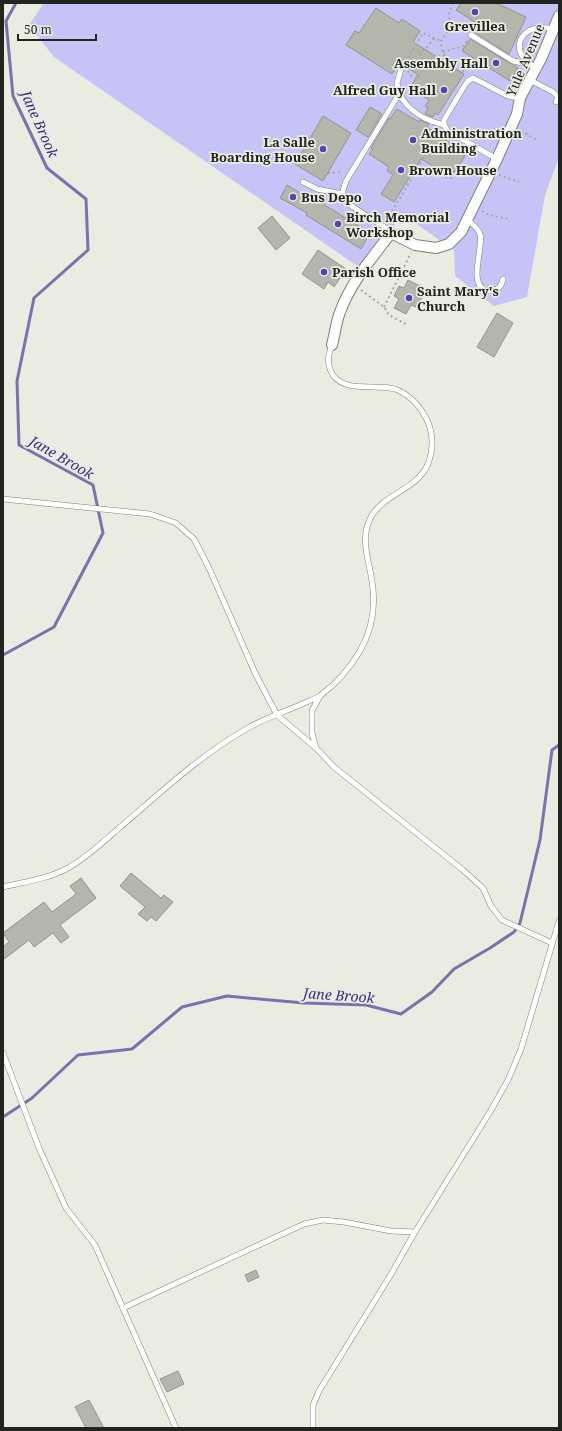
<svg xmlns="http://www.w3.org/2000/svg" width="562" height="1431" font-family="'Noto Serif',serif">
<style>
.green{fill:#c6c4f7}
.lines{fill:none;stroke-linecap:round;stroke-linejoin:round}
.stream{stroke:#7873ad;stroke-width:3}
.building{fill:#b4b5ab;stroke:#94958c}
.lane-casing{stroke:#7f8078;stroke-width:6}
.street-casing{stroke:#7f8078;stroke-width:12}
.path{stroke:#a6a79f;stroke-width:2;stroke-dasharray:2 3;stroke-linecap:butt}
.lane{stroke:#fff;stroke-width:5}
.street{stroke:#fff;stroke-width:10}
.poi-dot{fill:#5a40b8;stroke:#eaebe1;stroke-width:1.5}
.labels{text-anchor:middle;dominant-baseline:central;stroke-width:3.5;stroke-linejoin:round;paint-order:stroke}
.poi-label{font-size:13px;font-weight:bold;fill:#232420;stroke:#eaebe1;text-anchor:start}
.street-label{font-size:13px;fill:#232420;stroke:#eaebe1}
.water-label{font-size:14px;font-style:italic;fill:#402a8a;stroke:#eaebe1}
</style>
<rect width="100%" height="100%" fill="#eaebe1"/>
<polygon class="green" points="44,3 559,3 559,157 545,195 527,297 494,306 455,276 454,250 402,214 363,270 54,57 29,25"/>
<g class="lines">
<g class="stream">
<polyline points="3,655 54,627 103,533 93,485 19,445 17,381 34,298 88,250 86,199 47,168 13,96 6,21 16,3"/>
<polyline points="3,1117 32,1098 78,1055 132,1049 182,1007 227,996 304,1003 366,1005 401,1014 432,992 454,969 490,948 514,932 520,923 540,840 552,750 559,745"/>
</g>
</g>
<g class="building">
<polygon points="461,3 496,3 526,17 509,54 474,32 479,25 456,10"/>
<polygon points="376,8 399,23 402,19 420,31 413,42 464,74 438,115 435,113 433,117 425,114 428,108 425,106 429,100 416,92 417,89 411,86 418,75 400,62 392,74 346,45 355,31 359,33"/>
<polygon points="470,39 518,68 510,81 462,51"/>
<polygon points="370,107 382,114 368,137 356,130"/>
<polygon points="397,109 419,122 420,120 429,124 427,127 465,153 464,154 465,156 455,172 454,171 450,176 421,159 394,202 381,194 393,175 387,171 389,167 369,154 373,149 371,148 389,118 390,119"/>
<polygon points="323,116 351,133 323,181 295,164"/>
<polygon points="287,185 314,201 315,199 370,233 361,249 306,215 307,213 280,198"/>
<polygon points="272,216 290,238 276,250 258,228"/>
<polygon points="318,250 346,269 334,287 328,282 324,289 302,274"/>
<polygon points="408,280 420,286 416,294 422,297 416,307 411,305 406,314 394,308 399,299 394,296 399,286 404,288"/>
<polygon points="497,313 513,323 494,357 477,347"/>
<polygon points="131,873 161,898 164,895 173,902 156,921 151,917 147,921 138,914 145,907 120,886"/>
<polygon points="81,878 96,898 60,925 69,937 61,943 53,933 34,947 29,940 3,960 3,947 9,942 3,933 44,902 52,912 76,894 70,886"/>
<polygon points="256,1270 259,1277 248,1282 245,1275"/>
<polygon points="178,1371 184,1384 167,1392 160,1379"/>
<polygon points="89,1400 104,1428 86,1428 75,1407"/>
</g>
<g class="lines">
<defs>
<g id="lane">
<polyline points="471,35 513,61 528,64"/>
<path d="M536 68C505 52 521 20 553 29"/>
<polyline points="530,80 553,92 558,97 556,102"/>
<path d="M399 94C410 112 424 120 444 125"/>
<polyline points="497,159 448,131 444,125 444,120 465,85 468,81 473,78 508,96 520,98"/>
<polyline points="303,182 317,189 342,194"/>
<path d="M468 220C472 224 478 228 480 234 484 247 468 283 485 290 489 292 493 291 497 289 501 287 502 284 503 279"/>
<polyline points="391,233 383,226 353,207 346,201 342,194 346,181 399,94 397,83 401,69"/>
<polyline points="3,499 150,514 176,523 194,539 209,568 256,675 277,715 316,748 334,767 463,870 483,888 491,906 502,920 552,943"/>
<polyline points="316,748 312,733 312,711 320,696"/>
<path d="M3 887C24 882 48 879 68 868 86 858 102 843 118 829 159 794 200 755 248 728 265 718 284 712 302 704 308 701 316 699 321 695 337 683 350 668 360 651 372 630 376 605 372 581 369 561 360 539 370 519 382 493 420 490 429 461 434 447 433 430 425 416 418 404 409 394 395 389 375 383 339 395 330 369 327 360 329 353 332 345"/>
<polyline points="3,1053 39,1148 66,1208 95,1245 176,1428"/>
<polyline points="123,1308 304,1224 323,1220 344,1222 391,1231 415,1232"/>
<polyline points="313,1428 313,1405 319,1391 390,1276 415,1232 490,1112 508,1080 521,1049 559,921"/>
</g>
<path id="street" d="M332 345C335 334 336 322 340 312 351 282 372 258 391 233L415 245 436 248 449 244 461 232 497 159 517 114 520 98 541 59 559 16"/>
</defs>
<use href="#lane" class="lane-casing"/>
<use href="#street" class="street-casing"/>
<g class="path">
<path d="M453 3 449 14 450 28 441 41C442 61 453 63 467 73"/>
<polyline points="450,30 475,22 480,21"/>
<path d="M413 49C423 56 428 46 434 38"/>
<polyline points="443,52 463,46 467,41"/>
<polyline points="420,53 423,61 426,64"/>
<polyline points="405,62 423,33 441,41"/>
<polyline points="425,67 429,70"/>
<polyline points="408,71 410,75 417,79 430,59 444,55"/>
<polyline points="521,131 537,140"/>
<polyline points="328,173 342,172"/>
<polyline points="442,173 446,177 451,178 468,149"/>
<polyline points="499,175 519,182"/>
<polyline points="482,211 489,215 509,219"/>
<polyline points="387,220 426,154"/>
<polyline points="361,290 384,307 389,315 406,324"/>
<polyline points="384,307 411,253"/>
</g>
<use href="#lane" class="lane"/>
<use href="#street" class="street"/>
</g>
<g class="poi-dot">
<circle cx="475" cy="12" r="4"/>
<circle cx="496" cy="63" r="4"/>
<circle cx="444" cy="90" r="4"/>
<circle cx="413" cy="140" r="4"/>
<circle cx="323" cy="149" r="4"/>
<circle cx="401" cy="170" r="4"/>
<circle cx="293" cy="197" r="4"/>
<circle cx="338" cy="224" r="4"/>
<circle cx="324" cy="272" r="4"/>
<circle cx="409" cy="298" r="4"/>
</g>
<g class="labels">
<g class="poi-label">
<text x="475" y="26" text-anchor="middle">Grevillea</text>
<text x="488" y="63" text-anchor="end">Assembly Hall</text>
<text x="436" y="90" text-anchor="end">Alfred Guy Hall</text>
<text x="421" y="133">Administration<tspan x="421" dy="15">Building</tspan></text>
<text x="315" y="142" text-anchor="end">La Salle<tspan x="315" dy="15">Boarding House</tspan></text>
<text x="409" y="170">Brown House</text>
<text x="301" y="197">Bus Depo</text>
<text x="346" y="217">Birch Memorial<tspan x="346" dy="15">Workshop</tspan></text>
<text x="332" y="272">Parish Office</text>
<text x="417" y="291">Saint Mary's<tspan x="417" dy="15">Church</tspan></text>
</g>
<g class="street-label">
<text transform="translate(525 60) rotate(-67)">Yule Avenue</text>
</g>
<g class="water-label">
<text transform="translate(40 124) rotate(66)">Jane Brook</text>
<text transform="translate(62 457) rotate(30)">Jane Brook</text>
<text transform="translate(339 995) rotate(4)">Jane Brook</text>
</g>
</g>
<rect width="562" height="1431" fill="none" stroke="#232420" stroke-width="8"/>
<path d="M18 34v6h78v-6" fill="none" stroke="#232420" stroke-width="2"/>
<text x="24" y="34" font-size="12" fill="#232420" stroke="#eaebe1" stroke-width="3" paint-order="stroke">50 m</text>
</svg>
